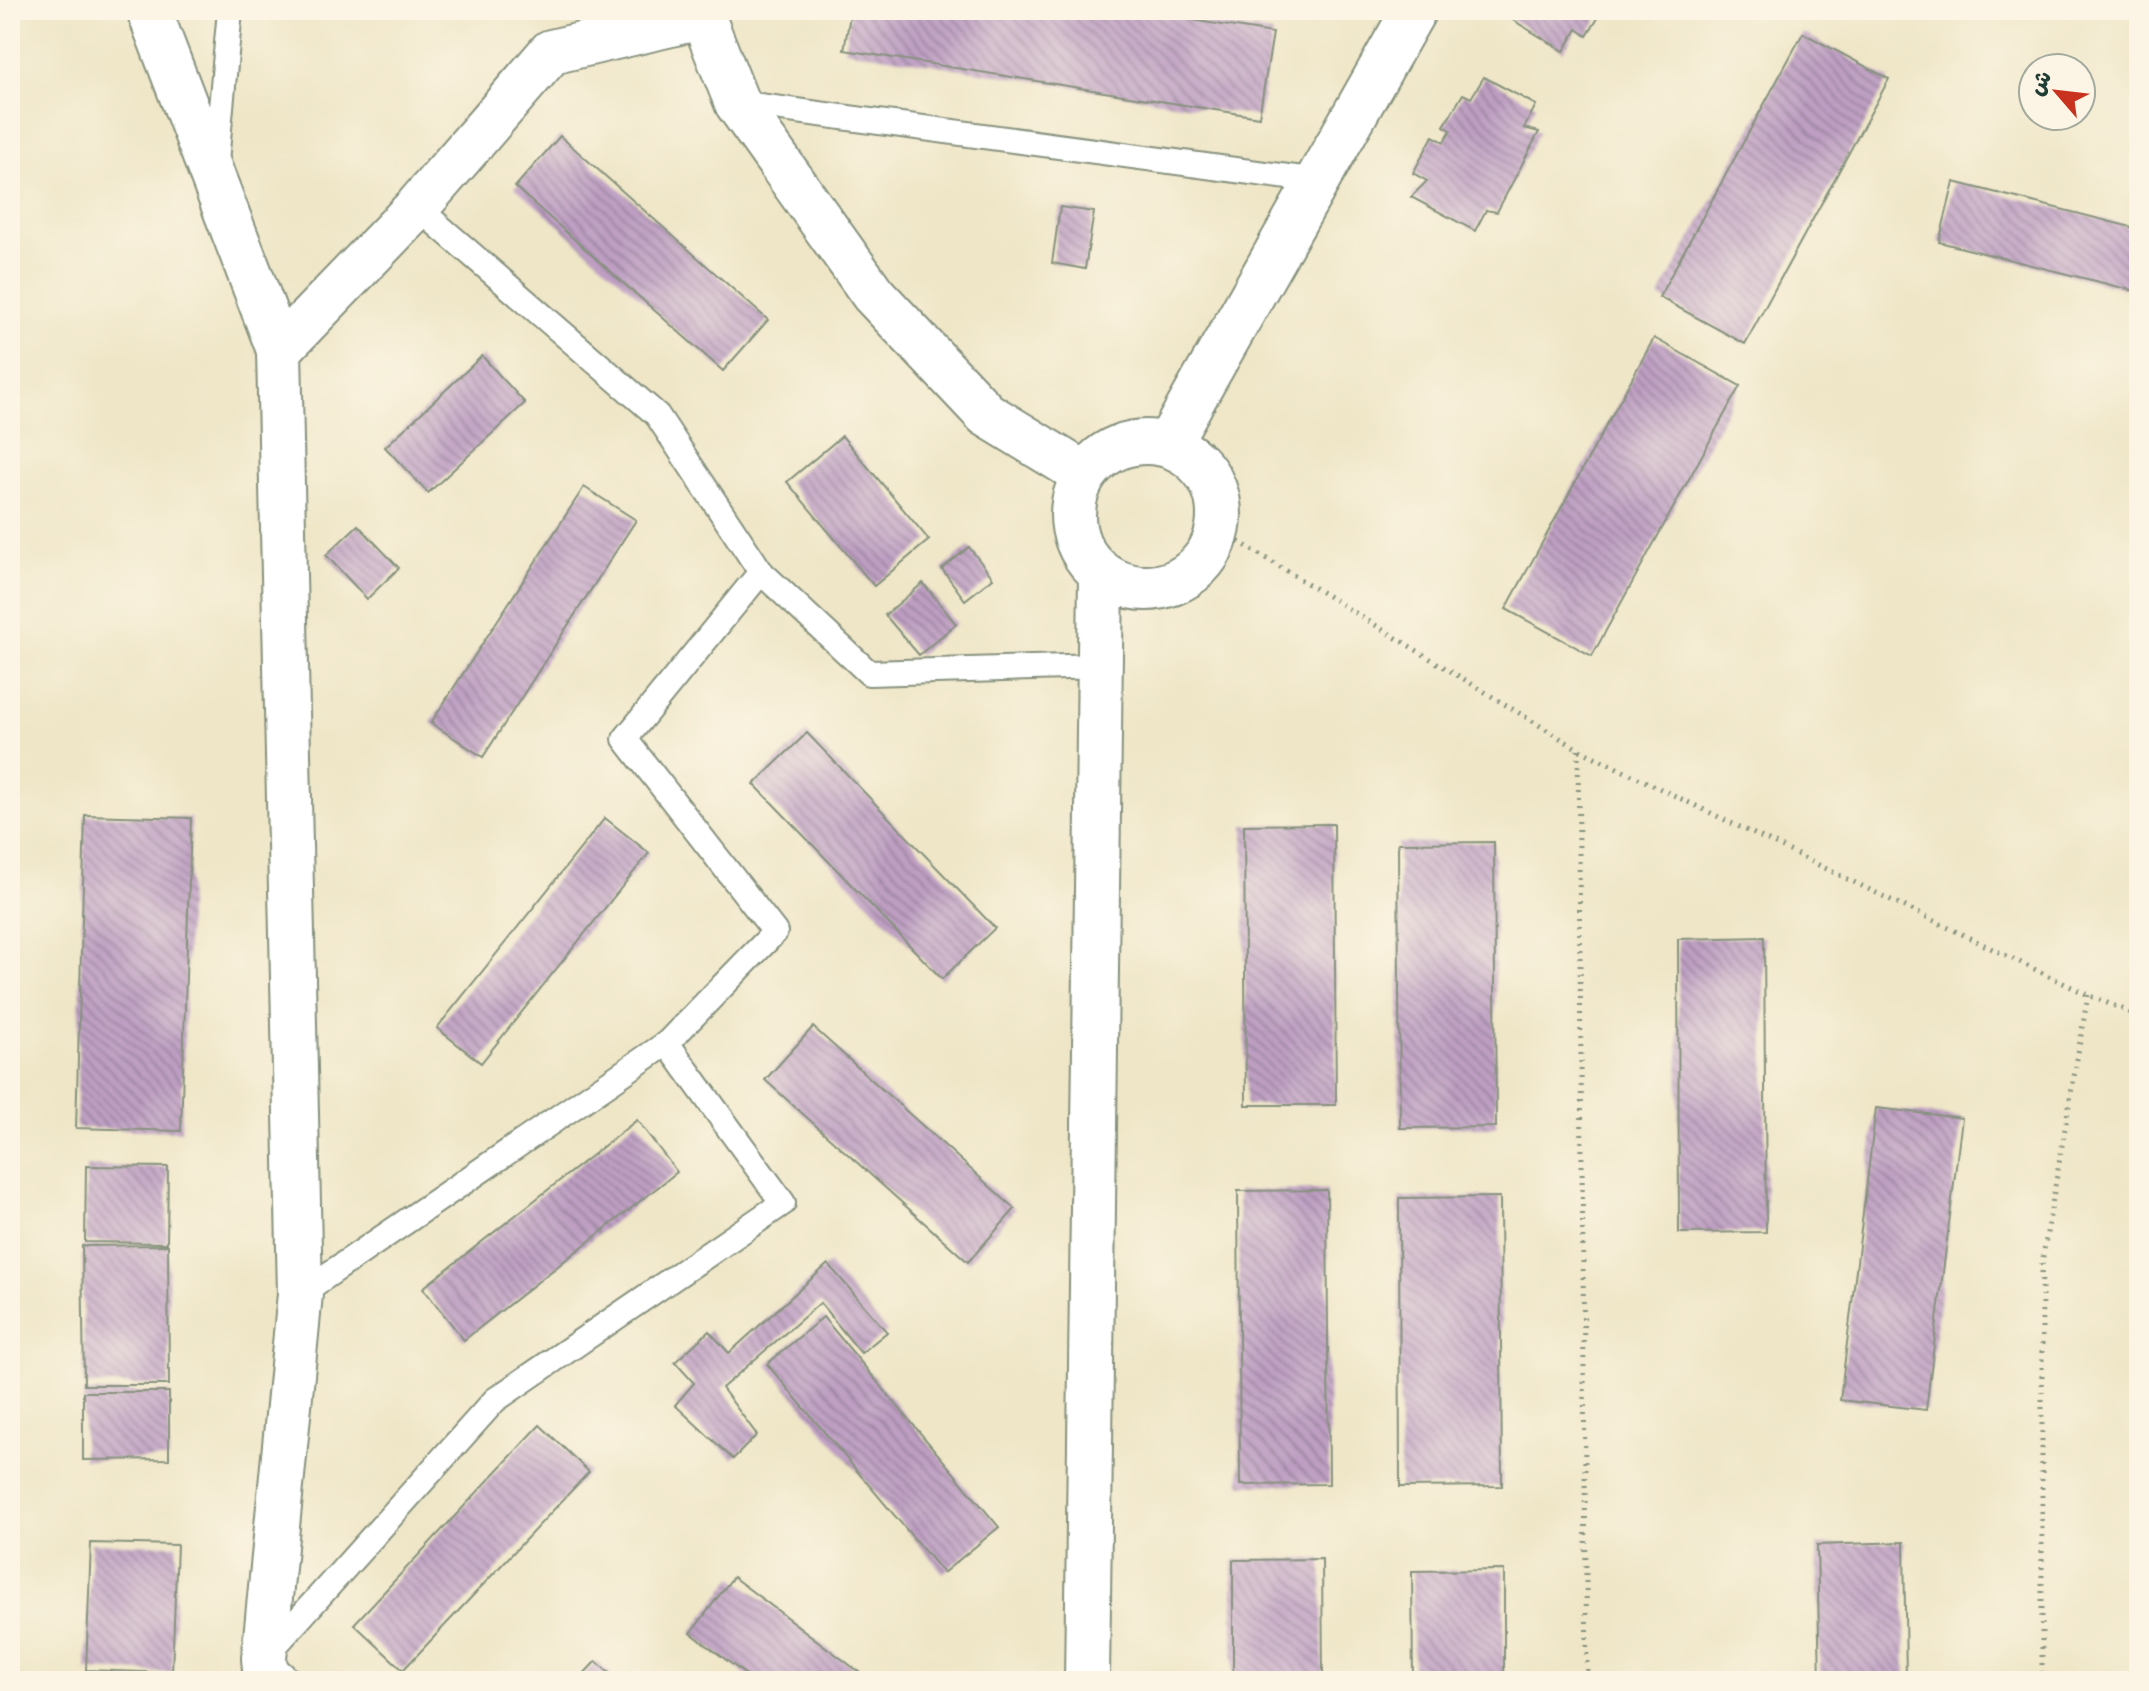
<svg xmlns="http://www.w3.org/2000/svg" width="2149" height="1691" font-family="'Comic Neue','Playpen Sans Arabic',sans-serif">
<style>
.building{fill:url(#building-back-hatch)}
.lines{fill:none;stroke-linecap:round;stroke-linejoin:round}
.service-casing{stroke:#87927e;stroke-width:28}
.minor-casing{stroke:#87927e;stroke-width:48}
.tertiary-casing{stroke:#87927e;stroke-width:48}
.path{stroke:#87927e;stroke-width:5;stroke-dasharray:2 6;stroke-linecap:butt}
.service{stroke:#fff;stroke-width:24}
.minor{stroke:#fff;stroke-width:44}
.tertiary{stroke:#fff;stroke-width:44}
</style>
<defs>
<pattern id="building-back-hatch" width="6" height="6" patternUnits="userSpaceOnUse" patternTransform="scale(2)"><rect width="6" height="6" fill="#be9fc3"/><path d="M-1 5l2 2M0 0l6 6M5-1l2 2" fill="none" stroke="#9a839f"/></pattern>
</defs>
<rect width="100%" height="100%" fill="#fcf5e5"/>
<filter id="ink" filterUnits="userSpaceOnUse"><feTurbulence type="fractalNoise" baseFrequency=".0125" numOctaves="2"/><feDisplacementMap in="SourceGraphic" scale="16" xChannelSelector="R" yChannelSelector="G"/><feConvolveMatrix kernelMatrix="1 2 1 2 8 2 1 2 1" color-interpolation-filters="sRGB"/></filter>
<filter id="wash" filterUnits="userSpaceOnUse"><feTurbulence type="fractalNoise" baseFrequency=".006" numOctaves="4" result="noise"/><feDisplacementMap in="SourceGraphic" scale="32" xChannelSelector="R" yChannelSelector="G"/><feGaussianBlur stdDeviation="1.8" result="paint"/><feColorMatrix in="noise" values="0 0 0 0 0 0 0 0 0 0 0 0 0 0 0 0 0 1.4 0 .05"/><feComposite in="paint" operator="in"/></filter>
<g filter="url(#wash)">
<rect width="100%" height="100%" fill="#efe6c7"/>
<g id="blocks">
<g class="building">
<polygon points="851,10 1130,10 1273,33 1259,117 844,50"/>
<polygon points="1516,10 1603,10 1587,36 1577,29 1564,51 1511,19"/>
<polygon points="1803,33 1889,79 1745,344 1659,297"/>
<polygon points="1484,77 1536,105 1524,128 1539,132 1497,212 1486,210 1475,231 1411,197 1427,181 1413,173 1433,136 1444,142 1451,130 1444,126 1463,94 1471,98"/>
<polygon points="560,136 768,320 723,371 515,187"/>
<polygon points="1954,182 2139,229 2139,292 1939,242"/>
<polygon points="1060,207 1094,212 1085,269 1052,263"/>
<polygon points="1654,338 1740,386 1592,656 1506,609"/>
<polygon points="482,356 525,403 428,493 385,447"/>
<polygon points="842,436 929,540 874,586 787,482"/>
<polygon points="584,487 636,520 483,757 431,723"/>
<polygon points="358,525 399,568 367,599 326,555"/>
<polygon points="969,547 993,578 965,600 942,569"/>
<polygon points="923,583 956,624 919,655 885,615"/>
<polygon points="807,733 995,928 942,979 754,784"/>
<polygon points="85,815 191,818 181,1131 76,1128"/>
<polygon points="605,818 649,853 481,1063 437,1028"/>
<polygon points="1334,824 1336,1105 1246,1105 1244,825"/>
<polygon points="1494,842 1496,1127 1400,1128 1398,843"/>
<polygon points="1764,937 1766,1232 1679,1233 1678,939"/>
<polygon points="813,1027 1015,1209 968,1262 765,1080"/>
<polygon points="1876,1108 1962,1118 1926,1410 1840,1400"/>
<polygon points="637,1120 677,1172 464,1340 423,1288"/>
<polygon points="86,1166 168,1167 167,1243 85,1242"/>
<polygon points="1327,1190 1329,1484 1240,1485 1238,1191"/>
<polygon points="1500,1197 1502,1486 1400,1487 1399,1198"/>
<polygon points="168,1245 169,1385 84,1385 82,1246"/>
<polygon points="828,1264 887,1332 861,1353 820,1303 722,1388 757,1435 733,1459 675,1405 694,1383 675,1362 709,1331 729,1353"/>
<polygon points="823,1317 999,1527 943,1573 767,1364"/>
<polygon points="83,1392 169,1392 169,1459 83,1460"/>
<polygon points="540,1425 589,1472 403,1670 354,1624"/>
<polygon points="1904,1542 1906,1681 1820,1681 1817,1545"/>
<polygon points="91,1543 177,1545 172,1673 86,1670"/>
<polygon points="1322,1559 1323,1681 1233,1681 1233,1560"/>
<polygon points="1504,1570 1504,1681 1413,1681 1412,1571"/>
<polygon points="733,1577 871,1681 754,1681 691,1633"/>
<polygon points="596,1661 618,1681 577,1681"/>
</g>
</g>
</g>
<g filter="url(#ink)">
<use href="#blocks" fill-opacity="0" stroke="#87927e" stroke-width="2"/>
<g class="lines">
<defs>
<g id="service">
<polyline points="737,103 1318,181"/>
<polyline points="216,162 230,10"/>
<polyline points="417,207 657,415 761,572 869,673 1100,666"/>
<polyline points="300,1294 667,1043 775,932 625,739 761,572"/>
<polyline points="290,1681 264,1658 495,1400 783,1203 667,1043"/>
</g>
<g id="minor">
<polyline points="149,10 279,350"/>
<polyline points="700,10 737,103 873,294 986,414 1084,474"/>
<polyline points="266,1681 264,1658 300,1294 279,350 417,207 551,52 701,17"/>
<polyline points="1087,1681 1101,574"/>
</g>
<g id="tertiary">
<circle cx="1146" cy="515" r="73"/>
<polyline points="1168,444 1414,10"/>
</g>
</defs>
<use href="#service" class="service-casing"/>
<use href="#minor" class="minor-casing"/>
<use href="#tertiary" class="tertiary-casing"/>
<g class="path">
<polyline points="1218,529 1578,749 2088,995 2139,1016"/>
<polyline points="1578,749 1587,1681"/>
<polyline points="2042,1681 2042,1262 2088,995"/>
</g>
<use href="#service" class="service"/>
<use href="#minor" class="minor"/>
<use href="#tertiary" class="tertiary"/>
</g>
</g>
<rect width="2149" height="1691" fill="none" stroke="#fcf5e5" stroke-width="40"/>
<g transform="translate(2057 92) rotate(298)"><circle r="38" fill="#fcf5e5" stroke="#a4ab9e" stroke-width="2"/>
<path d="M0-6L14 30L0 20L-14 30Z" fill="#c8321e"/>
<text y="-12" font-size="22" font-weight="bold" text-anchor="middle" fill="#1f3d34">ش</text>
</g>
</svg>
